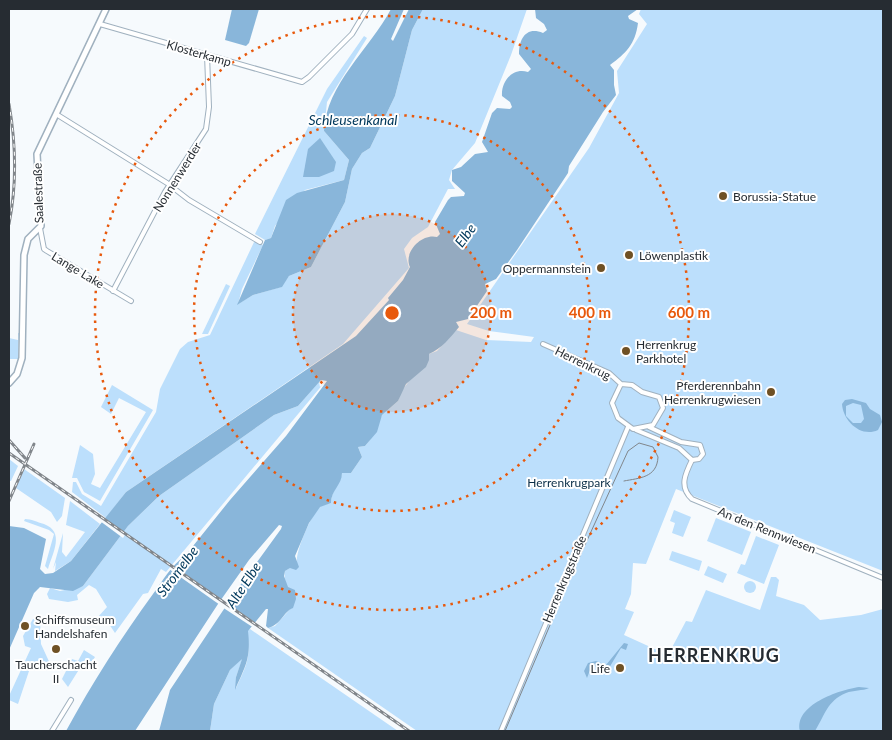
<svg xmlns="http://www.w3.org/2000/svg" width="892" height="740" font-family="Lato,sans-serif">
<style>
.green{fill:#bcdffc}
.water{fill:#89b6da;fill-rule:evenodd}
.pier{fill:#f6fafd}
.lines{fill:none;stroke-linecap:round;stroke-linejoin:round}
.minor-casing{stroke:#a0b1bf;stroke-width:6}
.major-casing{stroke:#a0b1bf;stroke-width:8}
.minor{stroke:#fff;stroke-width:4}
.major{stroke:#fff;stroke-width:5}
.tram{stroke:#81868b;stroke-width:1}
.rail-casing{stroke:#81868b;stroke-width:3}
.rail{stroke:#fff;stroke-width:1;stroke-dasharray:4;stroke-linecap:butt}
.ring{fill:none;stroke:#e8590c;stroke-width:2.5;stroke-dasharray:2.5 5}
.poi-dot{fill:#6f5125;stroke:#fff;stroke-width:2}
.labels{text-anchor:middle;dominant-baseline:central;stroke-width:4;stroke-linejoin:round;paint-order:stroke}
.street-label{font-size:12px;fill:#262c32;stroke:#fff}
.poi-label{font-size:12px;fill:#262c32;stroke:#fff;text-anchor:start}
.park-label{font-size:12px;fill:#092d46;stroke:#fff}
.water-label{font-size:14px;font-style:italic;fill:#00385b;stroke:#fff}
.district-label{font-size:18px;font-weight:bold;letter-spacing:1px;fill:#262c32;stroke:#fff}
.centre{fill:#e8590c;stroke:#fff;stroke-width:2.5}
.ring-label{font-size:15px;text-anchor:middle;font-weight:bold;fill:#e8590c;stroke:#fff;stroke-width:4;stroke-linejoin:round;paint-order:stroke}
</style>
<rect width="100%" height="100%" fill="#f6fafd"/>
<g class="green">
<polygon points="423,9 527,9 511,55 475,143 452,170 449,180 455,189 448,189 428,227 412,238 404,249 409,268 343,344 126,492 106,518 72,492 73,482 76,482 82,494 101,506 156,412 160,389 180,349 188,342 210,335 255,240 263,245 242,289 238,304 253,295 281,287 289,276 311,267 345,202 352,169 362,153 370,148 395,96 412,30"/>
<path d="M641 9H883V571L676 489 646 564 633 563 631 594 625 609 634 612 624 635 668 655 686 621 692 622 706 590 760 610 771 577H776L779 580 776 596 804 605 820 620 861 615 883 609V731H417L268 628 275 626 291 608C290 599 283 578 285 571L297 563C295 552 311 516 319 507 322 505 327 504 331 503 331 490 340 485 342 473H351L362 457 358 447 365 446 370 440 382 415 398 401 401 392 429 354 437 351 456 330 486 340 531 342 534 337 489 331 467 324 589 148 619 93 617 71 647 24 639 14Z"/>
<polygon points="364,36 367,38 327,102 324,131 349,160 344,180 305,190 275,226 271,238 265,240 255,234 327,89"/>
<polygon points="226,284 230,286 208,334 202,334"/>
<polygon points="18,333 21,333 20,356 19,334 18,359 9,359 9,338 18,340"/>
<polygon points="319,382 320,387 324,383 166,572 161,569 148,593 143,594 115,633 109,624 97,618 107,607 96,589 89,585 77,595 78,600 68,602 49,599 47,594 50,588 60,591 83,586 128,526 159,496 274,415 298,406"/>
<polygon points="112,385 153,410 100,501 84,492 77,478 72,478 80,445 93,454 95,474 91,484 100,488 146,412 119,398 111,414 101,407"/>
<polygon points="9,459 18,466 11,481 9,481"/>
<polygon points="24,469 65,498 62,516 57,522 51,512 16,488"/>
<polygon points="70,501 100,524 71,561 55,571 56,562 53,569 63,533 62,552 66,557 85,532 66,525"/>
<polygon points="674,510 691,517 683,537 672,533 675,523 670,521"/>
<polygon points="716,518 751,532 742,555 707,541"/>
<path d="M25 519C31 519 37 522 44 524 65 532 53 552 48 569L45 566 54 534 49 530 24 521Z"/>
<polygon points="756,536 779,545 764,584 737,573 741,564 745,565"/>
<polygon points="672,551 702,561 699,571 669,560"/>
<polygon points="708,566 727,574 723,583 704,575"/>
<circle cx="750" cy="587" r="6"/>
<polygon points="33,619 40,620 41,644 52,668 30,668 18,704 9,700 9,696 31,648 25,646 23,636"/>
<path d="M250 629 398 731H210L214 704 230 670 243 657 236 677V688C247 664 251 658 247 631Z"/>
<polygon points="84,650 95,657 91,663 85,660 68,687 62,679 72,659 78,661"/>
</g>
<g class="water">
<polygon points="232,9 259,9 249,43 246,46 225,40"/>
<path d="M391 9H404L391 39 393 41 409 9H423L412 30 395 96 370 148 362 153 352 169 345 202 311 267 289 276 282 287 253 295 237 305 265 240 271 238 286 200 297 193 344 180 349 160 324 131C326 84 370 49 391 9Z"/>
<path d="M535 9H638L628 16 629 19 638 23C635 45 626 53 610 65L614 70V85L616 95 603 112 569 166 568 173 517 250 496 279 485 284 487 291 468 319 456 322 459 327C451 337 441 349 429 354V360L426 367 406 384 398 401 382 415 377 432 365 446 358 447 362 457 351 473H342C342 485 331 490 331 503L320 507 309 523 295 556 299 567 296 570 290 568 285 571 284 576 288 587 295 590 296 599 293 608C283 612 282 624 268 628L266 626 268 609H266L248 631C251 658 246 665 235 690L236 677 242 659 230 670 214 704 210 731H159L170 690 236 591 281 529 282 526 279 525 249 560 218 604 135 731H66C92 683 121 638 153 594 162 582 172 564 185 556L230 500 286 436 327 381 321 380 298 406 274 415 159 496 128 526 83 586 73 591 40 587 34 593 9 650V526L24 528 46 539 40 569 45 574 53 573 71 561 126 492 356 336 389 300 388 298 403 280 410 267C403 252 422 233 437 237L440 234 435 222 448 200 451 197 464 196 465 193 452 181V170L461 167 475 154 488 152 482 142 492 113 497 108 510 109 512 107 510 102 502 96C501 81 513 67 528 72L531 69 519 54C519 39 526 26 543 33L547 30 544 24 536 18Z"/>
<polygon points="320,138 336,162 334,171 319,177 303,177 308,149"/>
<path d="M852 399 866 403 870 409 880 415 882 422 878 430C861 438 843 421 842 404L845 400ZM853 403 861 405 864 419 861 423H853L846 416V406Z"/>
<polygon points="624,643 628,644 626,650 621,648 609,668 606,670 592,665 587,678 584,671 588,663 596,661 606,665"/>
<path d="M859 687 869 688C863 691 853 690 846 693 827 701 825 715 815 731H800C794 705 839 690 859 687Z"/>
</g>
<g class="pier">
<polygon points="103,517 126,533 123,538 100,521"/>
<polygon points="172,565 224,601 220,605 169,569"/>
<polygon points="226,602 257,624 254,628 222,607"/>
</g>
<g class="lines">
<defs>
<g id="minor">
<polyline points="100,24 302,82 309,77 352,34 367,9"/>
<polyline points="56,114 167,183 189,200 260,242"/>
<polyline points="40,228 44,249 47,251 131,301"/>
<polyline points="113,291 165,192 206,129 209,107 207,55"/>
<polyline points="543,344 609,373 621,384 632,385 642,392 659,397 663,408 653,425 633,429 618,418 612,403 621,384"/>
<polyline points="636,430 679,448 692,460 699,459 703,454 700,445 681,442 649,427"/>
<path d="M692 460C685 474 679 487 692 499L883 578"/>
<polyline points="52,731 71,700"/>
<polyline points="501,731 628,427"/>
</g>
<polyline id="major" points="9,383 17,374 22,358 24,255 28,239 41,226 37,154 106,9"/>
</defs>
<use href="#minor" class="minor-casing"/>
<use href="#major" class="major-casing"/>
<use href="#minor" class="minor"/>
<use href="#major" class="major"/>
<path class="tram" d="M505 731 573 571 628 451 639 443 653 447 658 457C657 478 639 478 624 481"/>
<defs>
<g id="rail">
<path d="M9 104C16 144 17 184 9 224"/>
<polyline points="9,440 25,458"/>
<polyline points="9,453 409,731"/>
<polyline points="9,501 34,444"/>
</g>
</defs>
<use href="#rail" class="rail-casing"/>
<use href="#rail" class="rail"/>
</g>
<circle cx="392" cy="313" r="99" fill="#e8590c" fill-opacity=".12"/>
<g class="ring">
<circle cx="392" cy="313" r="99"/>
<circle cx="392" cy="313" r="198"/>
<circle cx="392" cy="313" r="297"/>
</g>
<g class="poi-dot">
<circle cx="723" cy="196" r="5"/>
<circle cx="629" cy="255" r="5"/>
<circle cx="601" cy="268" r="5"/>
<circle cx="626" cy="351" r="5"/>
<circle cx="771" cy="392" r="5"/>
<circle cx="25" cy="626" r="5"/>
<circle cx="56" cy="649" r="5"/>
<circle cx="620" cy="668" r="5"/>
</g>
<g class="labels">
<g class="street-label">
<text transform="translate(199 53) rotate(16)">Klosterkamp</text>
<text transform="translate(177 177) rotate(-58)">Nonnenwerder</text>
<text transform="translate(38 193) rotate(-92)">Saalestraße</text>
<text transform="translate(78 270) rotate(31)">Lange Lake</text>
<text transform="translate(583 363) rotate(26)">Herrenkrug</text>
<text transform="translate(767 530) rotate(22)">An den Rennwiesen</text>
<text transform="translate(564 579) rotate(-67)">Herrenkrugstraße</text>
</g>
<g class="poi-label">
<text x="733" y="196">Borussia-Statue</text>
<text x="639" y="255">Löwenplastik</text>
<text x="591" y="268" text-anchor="end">Oppermannstein</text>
<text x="636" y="344">Herrenkrug<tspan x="636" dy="14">Parkhotel</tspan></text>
<text x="761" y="385" text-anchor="end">Pferderennbahn<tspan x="761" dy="14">Herrenkrugwiesen</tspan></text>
<text x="35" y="619">Schiffsmuseum<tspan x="35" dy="14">Handelshafen</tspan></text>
<text x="56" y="664" text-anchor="middle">Taucherschacht<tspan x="56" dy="14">II</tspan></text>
<text x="610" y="668" text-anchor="end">Life</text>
</g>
<g class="park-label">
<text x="569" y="482">Herrenkrugpark</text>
</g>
<g class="water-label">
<text x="353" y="119">Schleusenkanal</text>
<text transform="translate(465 235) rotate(-53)">Elbe</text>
<text transform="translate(177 571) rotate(-53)">Stromelbe</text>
<text transform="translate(243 585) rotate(-57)">Alte Elbe</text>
</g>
<g class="district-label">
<text x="714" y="655">HERRENKRUG</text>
</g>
</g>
<circle cx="392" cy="313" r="8" class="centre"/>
<g class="ring-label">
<text x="491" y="318">200 m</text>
<text x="590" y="318">400 m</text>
<text x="689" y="318">600 m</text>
</g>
<rect width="892" height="740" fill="none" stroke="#262c32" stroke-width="20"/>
</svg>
